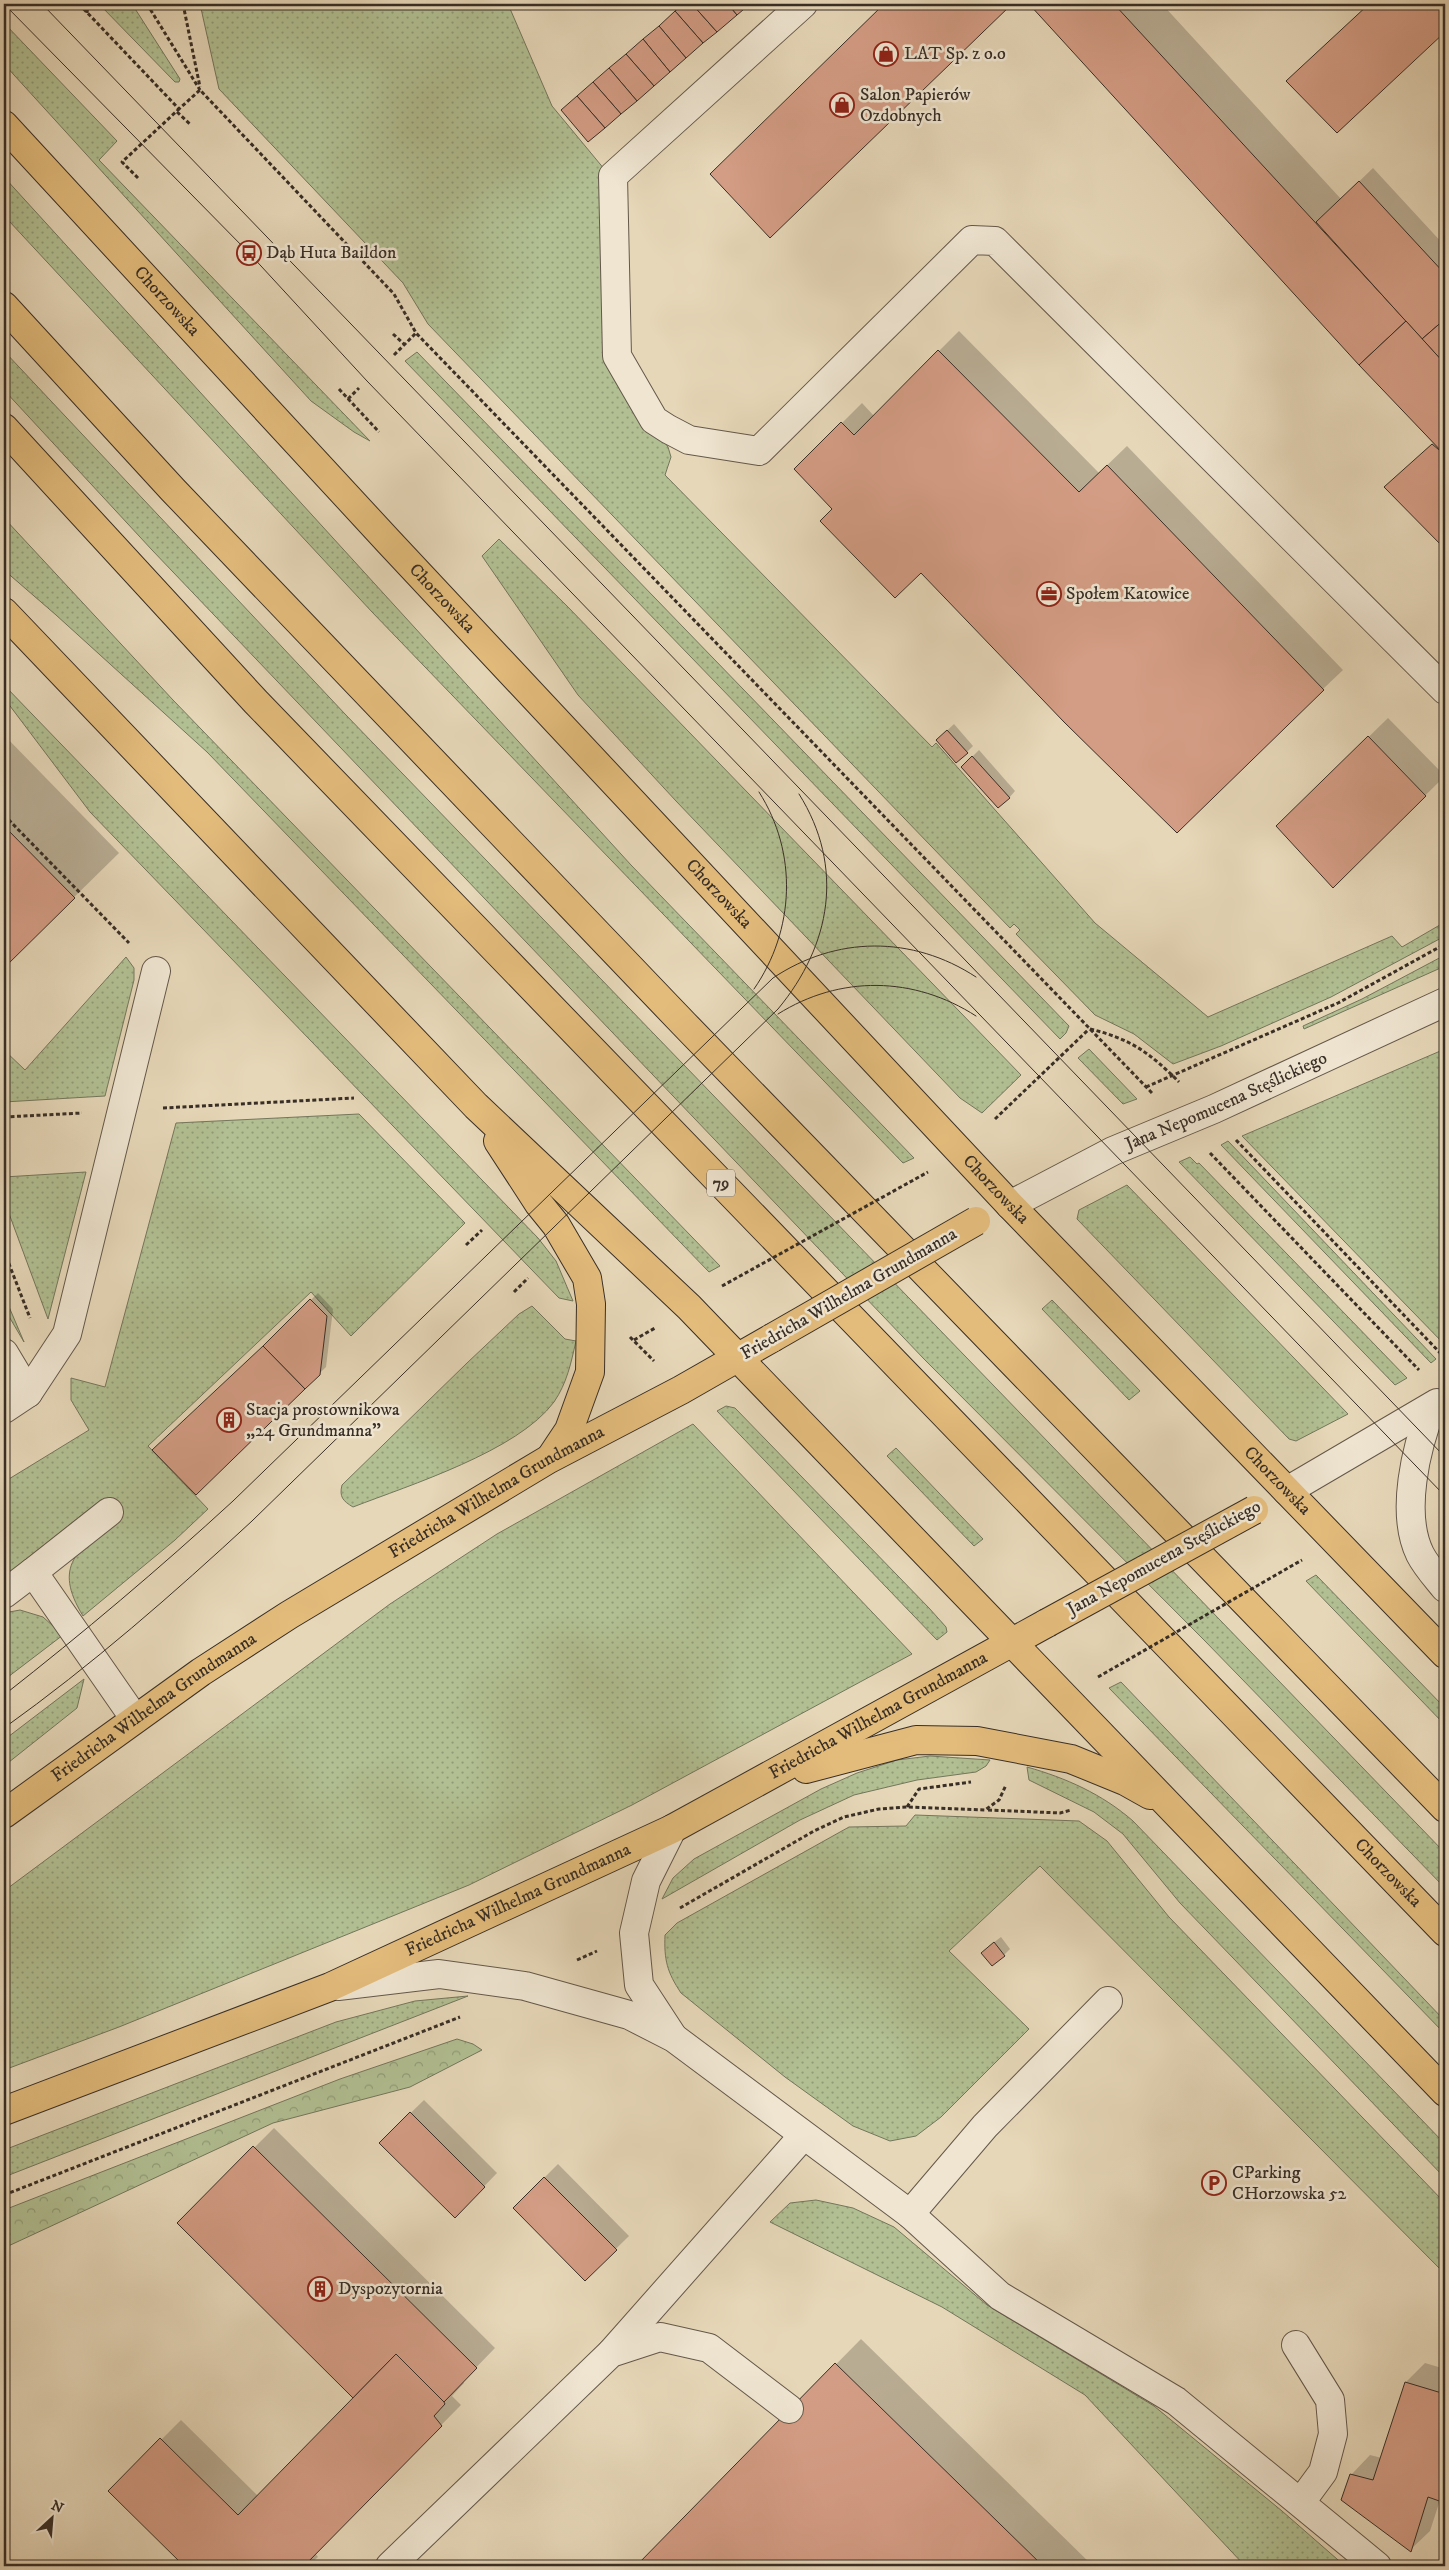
<svg xmlns="http://www.w3.org/2000/svg" width="1449" height="2570" font-family="'IM FELL DW Pica',serif">
<style>
.grass{fill:url(#grass-dots);stroke:#74765c}
.forest{fill:url(#forest-crowns);stroke:#74765c}
.shadow{fill:#0003}
.building{fill:#d39c84;stroke:#382e26}
.lines{fill:none;stroke-linecap:round;stroke-linejoin:round}
.minor-casing{stroke:#64584a;stroke-width:30}
.major-casing{stroke:#382e26;stroke-width:30}
.path{stroke:#382e26;stroke-width:3;stroke-dasharray:4 2.5;stroke-linecap:butt}
.minor{stroke:#efe5d1;stroke-width:28}
.major{stroke:#e3bc7c;stroke-width:28}
.tram{stroke:#382e26;stroke-width:1}
.major-bridge-casing{stroke:#382e26;stroke-width:30;stroke-linecap:butt}
.path-bridge{stroke:#382e26;stroke-width:3;stroke-dasharray:4 2.5;stroke-linecap:butt}
.major-bridge{stroke:#e3bc7c;stroke-width:28}
.labels{text-anchor:middle;dominant-baseline:central;stroke-width:5;stroke-linejoin:round;paint-order:stroke}
.shield{fill:#efe5d1;stroke:#6f6559;stroke-width:1}
.shield-label{font-size:16px;font-weight:bold;fill:#382e26}
.poi-label{font-size:18px;fill:#382e26;stroke:#efe5d1;text-anchor:start}
.street-label{font-size:18px;fill:#382e26;stroke:#efe5d1}
</style>
<defs>
<pattern id="grass-dots" width="8" height="8" patternUnits="userSpaceOnUse" patternTransform="scale(1.25)"><rect width="8" height="8" fill="#b1bf92"/><path d="M2 2h.1M6 6h.1" fill="none" stroke="#919c77" stroke-width="1.8" stroke-linecap="round"/></pattern>
<pattern id="forest-crowns" width="20" height="18" patternUnits="userSpaceOnUse" patternTransform="scale(1.25)"><rect width="20" height="18" fill="#b1bf92"/><path d="M2 6a3 3 0 1 1 6 0M12 15a3 3 0 1 1 6 0" fill="none" stroke="#919c77"/></pattern>
</defs>
<rect width="100%" height="100%" fill="#e6d7b8"/>
<filter id="stains"><feTurbulence type="fractalNoise" baseFrequency=".004" numOctaves="4"/><feColorMatrix values="0 0 0 0 .2 0 0 0 0 .09 0 0 0 0 .02 0 0 0 .5 -.17"/></filter>
<radialGradient id="worn" r=".72"><stop offset=".6" stop-color="#630" stop-opacity="0"/><stop offset="1" stop-color="#630" stop-opacity=".3"/></radialGradient>
<g class="grass">
<polygon points="99,4 132,4 180,79 179,82 175,82"/>
<polygon points="200,4 508,4 552,106 605,170 607,359 668,447 671,457 665,475 932,747 936,743 1095,923 1208,1017 1392,936 1402,947 1445,922 1445,936 1331,997 1221,1046 1173,1064 1134,1034 1095,1015 1016,934 1020,930 1014,924 1010,928 428,324 403,283 219,89"/>
<polygon points="4,23 117,141 99,160 370,441 354,432 311,401 4,64"/>
<polygon points="4,177 631,865 914,1158 903,1163 372,612 9,221 4,224"/>
<polygon points="4,351 345,714 1445,1853 1445,1888 1205,1641 924,1359 152,550 4,390"/>
<polygon points="417,352 1069,1026 1066,1033 1060,1039 405,361"/>
<polygon points="4,518 173,700 720,1266 709,1272 207,752 56,615 4,570"/>
<polygon points="499,539 567,606 1021,1075 982,1113 960,1098 676,801 578,695 482,556"/>
<polygon points="4,685 538,1238 556,1261 573,1301 559,1298 90,812 4,698"/>
<polygon points="1445,955 1445,966 1304,1029 1303,1026 1362,999"/>
<polygon points="126,957 134,968 134,980 105,1096 4,1102 4,1050 25,1070"/>
<polygon points="1089,1049 1137,1099 1123,1104 1078,1058"/>
<polygon points="1445,1049 1445,1345 1242,1136"/>
<path d="M359 1114 465 1223 351 1336 311 1292 148 1446 208 1509 175 1540 83 1616C52 1565 78 1550 116 1518L102 1499 4 1577V1482L89 1430 71 1400V1378L105 1387 176 1123Z"/>
<polygon points="1228,1141 1436,1359 1431,1363 1221,1145"/>
<polygon points="1190,1157 1197,1164 1199,1163 1407,1378 1395,1385 1179,1162"/>
<polygon points="86,1172 48,1319 4,1200 4,1177"/>
<polygon points="1127,1185 1348,1414 1296,1441 1289,1439 1077,1219 1079,1210"/>
<polygon points="4,1295 24,1342 4,1308"/>
<polygon points="1052,1300 1140,1391 1129,1400 1042,1309"/>
<path d="M532 1306 565 1339 576 1341C571 1363 567 1383 554 1402 518 1451 410 1485 353 1507 343 1501 339 1497 342 1485L467 1363 519 1314Z"/>
<polygon points="726,1406 735,1408 929,1608 946,1627 947,1632 937,1640 717,1411"/>
<polygon points="693,1424 912,1654 632,1805 469,1885 119,2027 4,2070 4,1891 390,1604 497,1534"/>
<polygon points="896,1448 983,1539 974,1546 887,1456"/>
<polygon points="1316,1575 1445,1708 1445,1725 1306,1581"/>
<polygon points="20,1610 43,1617 63,1635 4,1680 4,1613"/>
<polygon points="84,1679 77,1708 4,1766 4,1740"/>
<polygon points="1121,1682 1445,2021 1445,2034 1109,1688"/>
<polygon points="930,1756 990,1760 986,1766 976,1772 917,1780 854,1795 800,1820 662,1899 673,1878 694,1859 821,1789 857,1773 897,1760"/>
<path d="M1027 1767C1066 1778 1102 1794 1133 1821L1445 2144V2178L1180 1903 1123 1834 1094 1812 1029 1780Z"/>
<path d="M915 1815 1079 1821 1107 1841 1169 1917 1445 2203V2274L1040 1866 949 1951 1029 2029 941 2117 916 2136 890 2141 853 2126 785 2077 681 1993C667 1972 664 1960 665 1935L677 1923 849 1827 906 1826Z"/>
<polygon points="468,1996 4,2177 4,2150 336,2022 415,2001"/>
<polygon points="816,2200 853,2208 894,2227 987,2305 1154,2406 1282,2511 1345,2566 1245,2566 1085,2395 942,2307 770,2222 790,2203"/>
</g>
<polygon class="forest" points="457,2039 473,2044 482,2050 410,2087 273,2123 4,2248 4,2210 340,2079"/>
<g class="shadow">
<polygon points="687,4 748,4 589,141 569,104"/>
<polygon points="885,4 1010,4 770,237 737,149"/>
<polygon points="1031,4 1162,4 1341,199 1373,168 1445,246 1445,548 1386,487 1433,443"/>
<polygon points="1369,4 1445,4 1445,30 1337,131 1307,62"/>
<polygon points="959,331 1099,473 1127,446 1343,670 1323,689 921,571 834,509 796,469 862,403 874,416"/>
<polygon points="1388,718 1445,776 1333,886 1297,807"/>
<polygon points="954,724 973,746 967,752 937,740"/>
<polygon points="4,735 119,853 4,966"/>
<polygon points="979,750 1015,791 1009,798 962,767"/>
<polygon points="318,1293 333,1309 326,1367 196,1493 277,1333"/>
<polygon points="1001,1937 1010,1949 1004,1955 989,1946"/>
<polygon points="424,2100 497,2173 468,2203 380,2143"/>
<polygon points="274,2128 495,2348 463,2381 464,2383 452,2396 461,2405 315,2553 318,2557 308,2566 186,2566 110,2491 181,2420 258,2496 355,2398 179,2223"/>
<polygon points="558,2164 629,2236 585,2279 514,2208"/>
<polygon points="861,2339 1093,2566 637,2566"/>
<polygon points="1425,2363 1445,2369 1445,2502 1440,2500 1430,2531 1410,2550 1351,2475 1370,2455 1382,2458 1406,2382"/>
</g>
<g class="building">
<polygon points="566,4 591,4 577,7"/>
<polygon points="684,4 692,4 717,32 703,43 675,11"/>
<polygon points="692,4 728,4 737,15 717,32"/>
<polygon points="728,4 750,4 737,15"/>
<polygon points="884,4 1012,4 770,238 710,174"/>
<polygon points="1029,4 1114,4 1406,321 1359,365"/>
<polygon points="1369,4 1445,4 1445,32 1337,133 1286,81"/>
<polygon points="675,11 703,43 686,58 659,26"/>
<polygon points="659,26 686,58 670,72 643,39"/>
<polygon points="643,39 670,72 654,86 626,54"/>
<polygon points="626,54 654,86 637,101 609,68"/>
<polygon points="609,68 637,101 621,114 593,82"/>
<polygon points="593,82 621,114 605,128 577,96"/>
<polygon points="577,96 605,128 588,142 561,110"/>
<polygon points="1359,181 1445,274 1445,319 1422,339 1316,222"/>
<polygon points="1445,319 1445,364 1422,339"/>
<polygon points="1406,321 1445,364 1445,455 1359,365"/>
<polygon points="938,350 1079,492 1107,465 1324,690 1177,833 1064,722 921,573 895,598 820,521 832,509 794,469 841,422 854,435"/>
<polygon points="1432,444 1445,455 1445,549 1384,487"/>
<polygon points="947,730 968,753 956,763 936,740"/>
<polygon points="1368,736 1426,796 1333,888 1276,826"/>
<polygon points="972,756 1010,798 998,808 961,767"/>
<polygon points="4,826 75,898 4,968"/>
<polygon points="310,1299 327,1316 320,1375 305,1389 263,1346"/>
<polygon points="263,1346 305,1389 196,1495 152,1450"/>
<polygon points="994,1942 1005,1956 992,1966 981,1953"/>
<polygon points="410,2112 485,2187 455,2218 379,2143"/>
<polygon points="253,2146 477,2368 444,2402 396,2354 353,2398 177,2223"/>
<polygon points="544,2177 617,2250 585,2281 513,2208"/>
<polygon points="396,2354 444,2402 445,2404 434,2416 442,2426 304,2566 184,2566 108,2491 160,2438 238,2515"/>
<polygon points="835,2363 1043,2566 636,2566"/>
<polygon points="1405,2382 1445,2394 1445,2503 1428,2497 1411,2552 1341,2500 1350,2474 1373,2480"/>
</g>
<g class="lines">
<defs>
<g id="minor">
<polyline points="803,4 613,176 617,356 654,420 668,429 689,440 759,451 972,240 995,241 1445,690"/>
<path id="s1" d="M1010 1205 1113 1151 1214 1109 1445 1002"/>
<polyline points="4,1353 28,1393 4,1409"/>
<polyline points="28,1393 67,1334 156,971"/>
<path d="M1432 1407C1416 1447 1400 1513 1420 1554 1426 1566 1437 1578 1445 1588"/>
<polyline points="1287,1491 1437,1403"/>
<polyline points="33,1572 109,1512"/>
<polyline points="4,1594 33,1572 135,1719"/>
<polyline points="672,1829 646,1881 634,1933 639,1985 673,2037"/>
<polyline points="338,1986 439,1974 525,1986 629,2015 674,2038 910,2214 1000,2296 1176,2401 1377,2566"/>
<polyline points="910,2214 985,2126 1108,2001"/>
<polyline points="1296,2345 1330,2400 1333,2434 1323,2472 1301,2502"/>
<polyline points="612,2352 803,2136"/>
<polyline points="390,2566 611,2353 660,2337 709,2348 789,2409"/>
</g>
<g id="major">
<path id="s2" d="M4 125 389 542 1010 1205 1445 1654"/>
<polyline points="4,306 173,490 684,1024 1445,1808"/>
<path id="s3" d="M4 428 256 702 1445 1932"/>
<polyline points="4,612 476,1106 689,1307 1445,2092"/>
<polyline points="498,1141 539,1204 556,1225 587,1278 591,1304 590,1372 569,1430 551,1457"/>
<polyline points="806,1769 916,1740 977,1741 1071,1759 1125,1781 1150,1795"/>
<path id="s4" d="M4 1814 201 1672 289 1615 549 1459 681 1390 772 1338"/>
<path id="s5" d="M4 2111 330 1987 672 1829 1047 1623"/>
</g>
</defs>
<use href="#minor" class="minor-casing"/>
<use href="#major" class="major-casing"/>
<g class="path">
<polyline points="79,4 179,109 200,90 394,294 416,333 1152,1093"/>
<polyline points="147,4 200,90"/>
<polyline points="183,4 200,87"/>
<polyline points="87,13 88,4"/>
<polyline points="177,112 191,125"/>
<polyline points="138,178 122,162 179,109"/>
<polyline points="393,334 404,344"/>
<polyline points="394,355 416,333"/>
<polyline points="339,389 379,432"/>
<polyline points="348,399 359,388"/>
<polyline points="4,815 129,943"/>
<path d="M1090 1029C1131 1039 1150 1053 1179 1082"/>
<polyline points="1146,1087 1338,1003 1445,944"/>
<polyline points="163,1108 354,1098"/>
<polyline points="4,1117 82,1113"/>
<polyline points="995,1119 1089,1029"/>
<polyline points="1236,1140 1445,1358"/>
<polyline points="1210,1153 1419,1370"/>
<polyline points="466,1245 482,1230"/>
<polyline points="4,1251 30,1318"/>
<polyline points="514,1292 528,1278"/>
<polyline points="630,1337 654,1361"/>
<polyline points="634,1340 655,1328"/>
<polyline points="907,1807 919,1789 971,1782"/>
<polyline points="988,1810 1060,1813 1071,1810"/>
<polyline points="680,1908 814,1831 844,1817 879,1809 907,1807 985,1810 999,1800 1006,1785"/>
<polyline points="577,1960 597,1951"/>
<polyline points="4,2195 460,2017"/>
</g>
<use href="#minor" class="minor"/>
<use href="#major" class="major"/>
<g class="tram">
<polyline points="4,4 249,253 367,381 1445,1496"/>
<polyline points="42,4 1445,1457"/>
<path d="M754 989C795 930 798 853 759 792"/>
<path d="M778 1014C840 975 914 976 976 1016"/>
<path d="M4 1695C83 1633 159 1569 233 1501L773 978C836 936 912 935 976 977"/>
<path d="M4 1728C92 1665 173 1594 252 1521L778 1009C831 945 845 867 799 794"/>
</g>
<defs>
<g id="major-bridge">
<polyline points="772,1338 976,1221"/>
<polyline points="1047,1623 1254,1510"/>
</g>
</defs>
<use href="#major-bridge" class="major-bridge-casing"/>
<g class="path-bridge">
<polyline points="722,1286 928,1172"/>
<polyline points="1098,1677 1302,1560"/>
</g>
<use href="#major-bridge" class="major-bridge"/>
</g>
<defs>
<symbol id="shop-ring" viewBox="-11 -11 22 22"><circle r="9.5" fill="#efe5d1" stroke="#8f2418" stroke-width="1.5"/><path d="M-5-2.5h2.3a2.7 3.5 0 0 1 5.4 0H5L5.5 6h-11ZM-1.5-2.5h3a1.5 2.3 0 0 0-3 0Z" fill="#8f2418"/></symbol>
<symbol id="bus-ring" viewBox="-11 -11 22 22"><circle r="9.5" fill="#efe5d1" stroke="#8f2418" stroke-width="1.5"/><path d="M-5-6H5V4H4V6H2V4H-2V6H-4V4H-5ZM-3.5-4V0h7V-4ZM-3.5 1.2v1.5H-2V1.2ZM2 1.2v1.5H3.5V1.2Z" fill="#8f2418"/></symbol>
<symbol id="office-ring" viewBox="-11 -11 22 22"><circle r="9.5" fill="#efe5d1" stroke="#8f2418" stroke-width="1.5"/><path d="M-6-3h4V-5.5h4V-3h4V5H-6ZM-1-4.5V-3h2v-1.5ZM-6 0V1H6V0Z" fill="#8f2418"/></symbol>
<symbol id="building-ring" viewBox="-11 -11 22 22"><circle r="9.5" fill="#efe5d1" stroke="#8f2418" stroke-width="1.5"/><path d="M-4-6H4V6H1V3H-1V6H-4ZM-2.5-4.3h1.7v1.8h-1.7ZM.8-4.3h1.7v1.8H.8ZM-2.5-1h1.7V.8h-1.7ZM.8-1h1.7V.8H.8Z" fill="#8f2418"/></symbol>
<symbol id="parking-ring" viewBox="-11 -11 22 22"><circle r="9.5" fill="#efe5d1" stroke="#8f2418" stroke-width="1.5"/><path d="M-3.5-5.5H1a3.5 3.5 0 0 1 0 7H-1V5.5H-3.5ZM-1-3.4V-.6H.8a1.4 1.4 0 0 0 0-2.8Z" fill="#8f2418"/></symbol>
</defs>
<g fill-rule="evenodd">
<use href="#shop-ring" x="872" y="40" width="28" height="28"/>
<use href="#shop-ring" x="828" y="91" width="28" height="28"/>
<use href="#bus-ring" x="235" y="239" width="28" height="28"/>
<use href="#office-ring" x="1035" y="580" width="28" height="28"/>
<use href="#building-ring" x="215" y="1406" width="28" height="28"/>
<use href="#parking-ring" x="1200" y="2169" width="28" height="28"/>
<use href="#building-ring" x="306" y="2275" width="28" height="28"/>
</g>
<g class="labels">
<rect class="shield" x="707" y="1169.5" width="28" height="27" rx="4"/>
<g class="shield-label">
<text x="721" y="1183">79</text>
</g>
<g class="poi-label">
<text x="904" y="54">LAT Sp. z o.o</text>
<text x="860" y="95">Salon Papierów<tspan x="860" dy="21">Ozdobnych</tspan></text>
<text x="266" y="253">Dąb Huta Baildon</text>
<text x="1066" y="594">Społem Katowice</text>
<text x="246" y="1410">Stacja prostownikowa<tspan x="246" dy="21">„24 Grundmanna”</tspan></text>
<text x="1232" y="2173">CParking<tspan x="1232" dy="21">CHorzowska 52</tspan></text>
<text x="338" y="2289">Dyspozytornia</text>
</g>
<g class="street-label">
<text stroke="none"><textPath href="#s2" startOffset="240">Chorzowska</textPath></text>
<text stroke="none"><textPath href="#s2" startOffset="645">Chorzowska</textPath></text>
<text stroke="none"><textPath href="#s2" startOffset="1050">Chorzowska</textPath></text>
<text stroke="none"><textPath href="#s1" startOffset="240">Jana Nepomucena Stęślickiego</textPath></text>
<text stroke="none"><textPath href="#s2" startOffset="1455">Chorzowska</textPath></text>
<text transform="translate(849 1294) rotate(-30)">Friedricha Wilhelma Grundmanna</text>
<text stroke="none"><textPath href="#s2" startOffset="1860">Chorzowska</textPath></text>
<text stroke="none"><textPath href="#s4" startOffset="589">Friedricha Wilhelma Grundmanna</textPath></text>
<text transform="translate(1164 1558) rotate(-29)">Jana Nepomucena Stęślickiego</text>
<text stroke="none"><textPath href="#s4" startOffset="184">Friedricha Wilhelma Grundmanna</textPath></text>
<text stroke="none"><textPath href="#s5" startOffset="961">Friedricha Wilhelma Grundmanna</textPath></text>
<text stroke="none"><textPath href="#s3" startOffset="2001">Chorzowska</textPath></text>
<text stroke="none"><textPath href="#s5" startOffset="556">Friedricha Wilhelma Grundmanna</textPath></text>
</g>
</g>
<rect width="1449" height="2570" fill="none" stroke="#e6d7b8" stroke-width="20"/>
<rect x="5" y="5" width="1439" height="2560" fill="none" stroke="#382e26" stroke-width="2.5"/>
<rect x="10" y="10" width="1429" height="2550" fill="none" stroke="#382e26"/>
<g transform="translate(52 2518) rotate(26)" stroke="#efe5d1" stroke-width="4" paint-order="stroke">
<path d="M0-4L9 19L0 12L-9 19Z" fill="#382e26"/>
<text y="-8" font-size="14" font-weight="bold" text-anchor="middle" fill="#382e26">N</text>
</g>
<rect width="100%" height="100%" filter="url(#stains)"/>
<rect width="100%" height="100%" fill="url(#worn)"/>
</svg>
